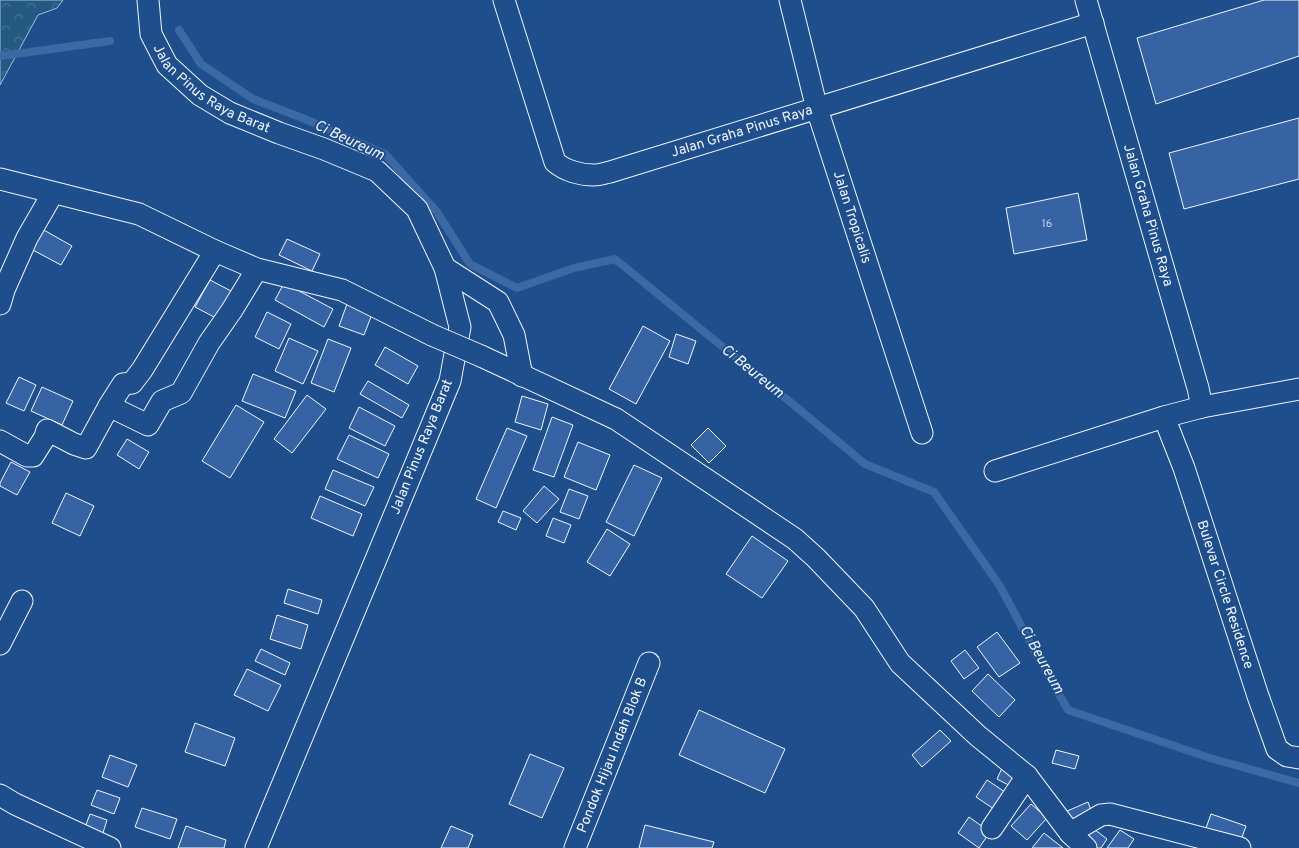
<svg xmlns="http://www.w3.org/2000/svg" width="1299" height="848" font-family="Overpass,sans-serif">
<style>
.forest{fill:url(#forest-crowns);stroke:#a8bbd7}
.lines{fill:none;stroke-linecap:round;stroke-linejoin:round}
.stream{stroke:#3b69a3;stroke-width:8}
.building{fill:#3563a3;stroke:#f2f6ff}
.minor-casing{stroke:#f2f6ff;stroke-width:23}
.minor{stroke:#1f4e8c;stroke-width:21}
.minor-bridge-casing{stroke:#f2f6ff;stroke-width:23;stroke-linecap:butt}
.minor-bridge{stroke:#1f4e8c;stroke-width:21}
.labels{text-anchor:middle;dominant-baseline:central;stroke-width:4;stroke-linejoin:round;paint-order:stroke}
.number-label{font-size:11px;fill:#c3d1e8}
.street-label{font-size:14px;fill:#f2f6ff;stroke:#1f4e8c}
.water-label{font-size:15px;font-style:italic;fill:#f2f6ff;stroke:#1f4e8c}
</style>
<defs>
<pattern id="forest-crowns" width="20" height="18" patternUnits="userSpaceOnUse" patternTransform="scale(1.25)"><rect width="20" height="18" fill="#245a82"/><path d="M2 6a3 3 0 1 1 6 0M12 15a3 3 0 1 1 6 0" fill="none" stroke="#447295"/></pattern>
</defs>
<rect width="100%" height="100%" fill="#1f4e8c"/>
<polygon class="forest" points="0,0 63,0 57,8 38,15 0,85"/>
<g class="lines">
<g class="stream">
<polyline points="179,30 201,64 253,99 305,119 385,154 437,212 470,264 517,288 574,268 615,259 811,419 865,464 934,492 1000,586 1034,650 1068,710 1210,758 1299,783"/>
<polyline points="0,56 110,41"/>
</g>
</g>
<g class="building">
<polygon points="1264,0 1299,0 1299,56 1156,104 1137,38"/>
<polygon points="1299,118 1299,179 1184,209 1169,153"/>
<polygon points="1078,193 1087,240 1014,254 1006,208"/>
<polygon points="42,229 72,246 61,265 31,249"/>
<polygon points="287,239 320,254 312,271 279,255"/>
<polygon points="210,280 231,291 216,318 195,307"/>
<polygon points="284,283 333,309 324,327 275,300"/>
<polygon points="347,304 372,314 364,335 339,326"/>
<polygon points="267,312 291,324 279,349 255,337"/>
<polygon points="643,326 670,341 636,404 609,389"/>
<polygon points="676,334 696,341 688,364 669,357"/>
<polygon points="289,338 318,351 303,384 275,371"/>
<polygon points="328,339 351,348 334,392 311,383"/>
<polygon points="385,347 418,366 408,384 375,365"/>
<polygon points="253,374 296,391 285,418 242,401"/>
<polygon points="19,377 36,385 24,411 6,403"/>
<polygon points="368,381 409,405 402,418 360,394"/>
<polygon points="42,387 73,401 62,425 31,411"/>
<polygon points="307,395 326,409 292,453 274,439"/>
<polygon points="522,396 548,404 541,430 515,422"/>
<polygon points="236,405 264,422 230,478 202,461"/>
<polygon points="359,407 395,426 385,446 349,428"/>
<polygon points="552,417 573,425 554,477 533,470"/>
<polygon points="507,428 527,436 496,508 476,499"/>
<polygon points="708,428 726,446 709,463 691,445"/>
<polygon points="349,435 389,454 378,478 337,459"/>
<polygon points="127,439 149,452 139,469 117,455"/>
<polygon points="578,442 610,455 596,490 564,477"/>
<polygon points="11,462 30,472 17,495 0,486 0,483"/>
<polygon points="634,465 662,478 634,536 606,522"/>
<polygon points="333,470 374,487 365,506 325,489"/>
<polygon points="544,486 559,499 537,523 523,511"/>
<polygon points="569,489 588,496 579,519 560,512"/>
<polygon points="66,493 94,506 80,536 52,523"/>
<polygon points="320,496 362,514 353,536 311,518"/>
<polygon points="503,511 521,518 516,530 498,522"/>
<polygon points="553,518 571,525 564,543 546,536"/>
<polygon points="607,529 630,544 610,576 587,562"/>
<polygon points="752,536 788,561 762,598 726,574"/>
<polygon points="288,589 322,600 318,614 284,603"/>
<polygon points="277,615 308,625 301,649 270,639"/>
<polygon points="997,632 1020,663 999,677 977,647"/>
<polygon points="261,649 290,663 285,675 255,661"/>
<polygon points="965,650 979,668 964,679 951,661"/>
<polygon points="247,669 281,685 268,711 234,695"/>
<polygon points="988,674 1015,700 999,717 972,691"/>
<polygon points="699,710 785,749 765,793 679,755"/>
<polygon points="195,723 235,738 225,766 185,752"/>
<polygon points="940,730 951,741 922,767 912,755"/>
<polygon points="1056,750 1079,756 1075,769 1052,763"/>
<polygon points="530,754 564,768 542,818 509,804"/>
<polygon points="110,755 137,765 128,787 102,777"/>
<polygon points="1003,766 1020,775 1014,788 997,779"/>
<polygon points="987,780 1008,794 997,811 976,797"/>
<polygon points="97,790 120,798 114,814 91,805"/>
<polygon points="1088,802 1092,813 1070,823 1065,812"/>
<polygon points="1031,804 1047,818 1027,840 1011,826"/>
<polygon points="142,808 177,819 170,839 135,827"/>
<polygon points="90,814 107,820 102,836 84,830"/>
<polygon points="1211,814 1246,826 1241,840 1206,828"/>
<polygon points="969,817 990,832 979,848 958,833"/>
<polygon points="645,825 714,842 712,848 639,848"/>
<polygon points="186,826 226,840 224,848 178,848"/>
<polygon points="451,826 473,835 468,848 441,848"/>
<polygon points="1090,826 1107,839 1101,848 1094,848 1081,839"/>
<polygon points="1120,830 1134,839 1128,848 1107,848"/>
<polygon points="1044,833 1063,848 1032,848"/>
</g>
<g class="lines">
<defs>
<g id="minor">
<path id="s1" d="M148 0 151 34 167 65 200 95 230 113 279 133 324 149 377 171 417 209 445 268 460 327 450 381 256 848"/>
<path id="s2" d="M504 0 555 162C565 171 581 175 594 175 599 175 605 173 610 172L1093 23"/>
<path id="s3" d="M790 0 817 109 922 433"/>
<path id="s4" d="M1086 0 1198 388 1202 407"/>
<polyline points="0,179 139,214 215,251 257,269 342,290 432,335"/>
<polyline points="445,268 498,302 514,335 522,376"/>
<polyline points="0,304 4,290 27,238 53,193"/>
<polyline points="481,356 616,419 795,539 816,558 864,608 900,663 978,736 1027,776 1070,833 1086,848"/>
<polyline points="109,406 123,384 132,383 142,370 215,251"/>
<path id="s5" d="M1164 417 1184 468 1258 696 1277 749 1287 756 1299 758"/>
<polyline points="0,441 27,456 33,456 45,437 47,430 74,444 86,448 109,406 148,425 162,401 181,393 209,343 232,310 257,269"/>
<polyline points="995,471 1164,417 1202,407 1299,389"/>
<polyline points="0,644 22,601"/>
<polyline points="0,795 15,804 110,848"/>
<polyline points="992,828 1027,776"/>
<polyline points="1070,833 1101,815 1110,814 1240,848"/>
<path id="s6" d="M575 848 649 663"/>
</g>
</defs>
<use href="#minor" class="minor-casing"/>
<use href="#minor" class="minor"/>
<defs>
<polyline id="minor-bridge" points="432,335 481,356"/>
</defs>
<use href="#minor-bridge" class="minor-bridge-casing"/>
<use href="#minor-bridge" class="minor-bridge"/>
</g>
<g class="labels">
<g class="number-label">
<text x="1047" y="224">16</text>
</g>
<g class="street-label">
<text stroke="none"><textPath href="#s1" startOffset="119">Jalan Pinus Raya Barat</textPath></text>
<text stroke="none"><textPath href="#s2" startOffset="366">Jalan Graha Pinus Raya</textPath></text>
<text stroke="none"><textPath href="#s4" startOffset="224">Jalan Graha Pinus Raya</textPath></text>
<text stroke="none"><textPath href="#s3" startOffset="226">Jalan Tropicalis</textPath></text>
<text transform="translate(422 447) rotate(-68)">Jalan Pinus Raya Barat</text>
<text stroke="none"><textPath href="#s5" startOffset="188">Bulevar Circle Residence</textPath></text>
<text stroke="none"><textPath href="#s6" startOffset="100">Pondok Hijau Indah Blok B</textPath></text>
</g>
<g class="water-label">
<text transform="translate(349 141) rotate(25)">Ci Beureum</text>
<text transform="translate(752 372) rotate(39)">Ci Beureum</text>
<text transform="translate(1041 660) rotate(61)">Ci Beureum</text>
</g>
</g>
</svg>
